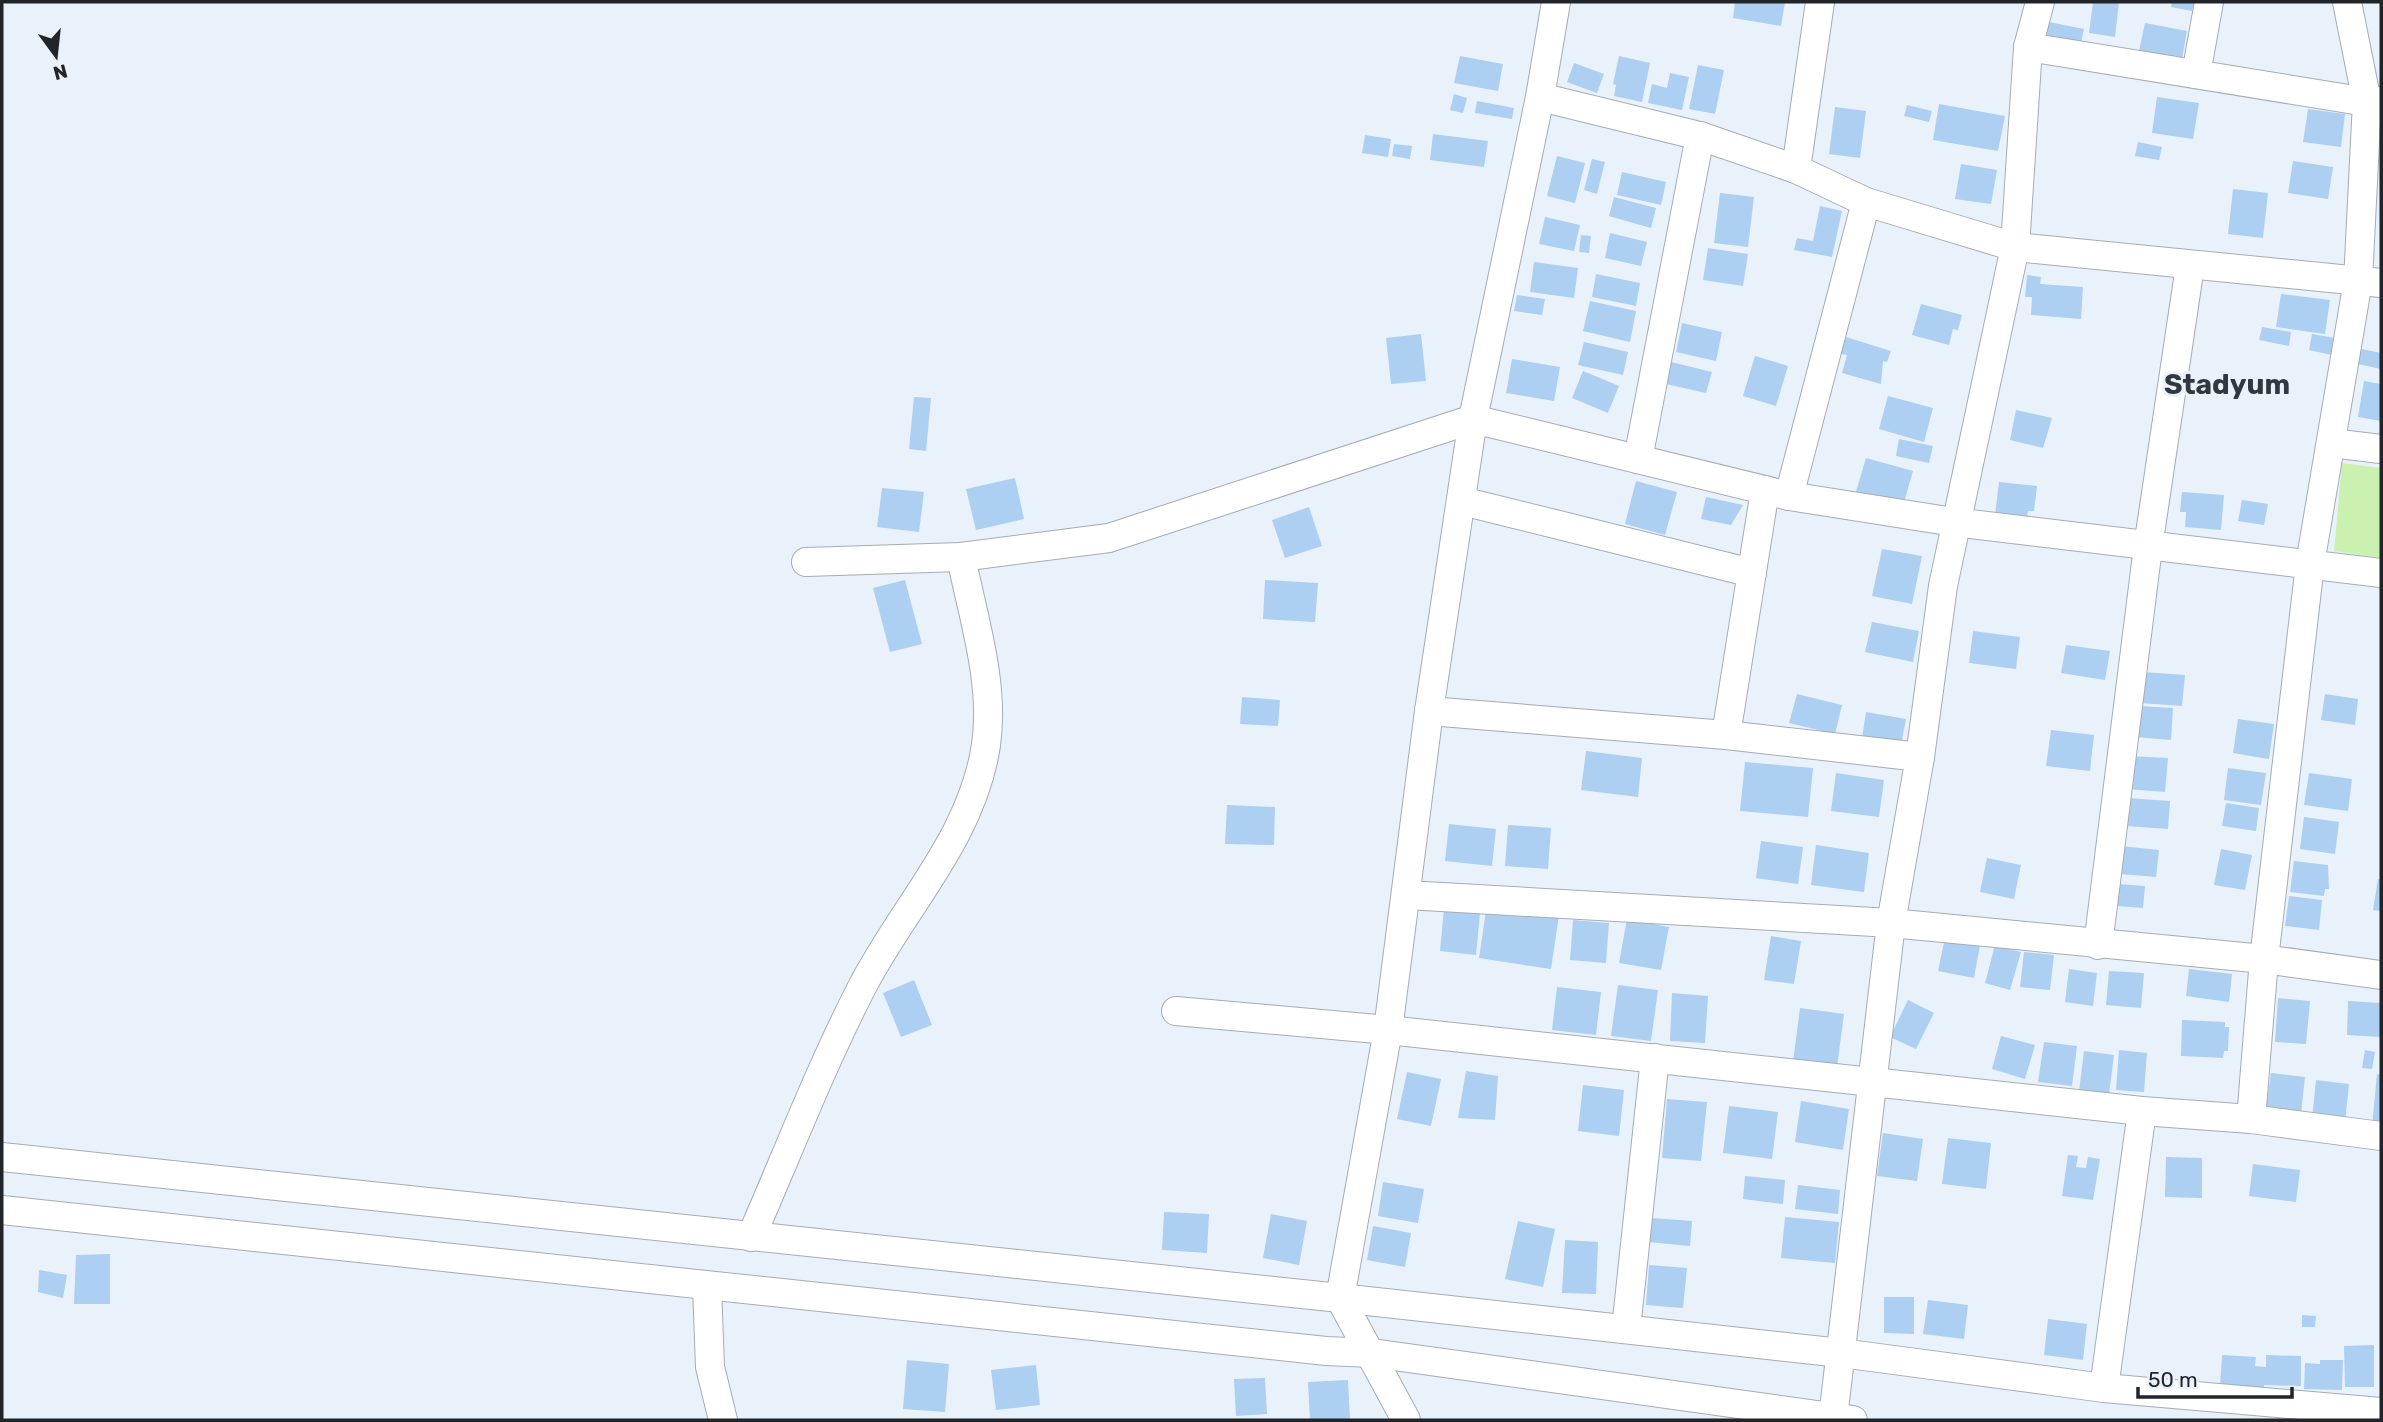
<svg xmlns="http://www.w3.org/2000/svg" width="2383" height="1422" font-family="Rubik,sans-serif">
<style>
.park{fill:#cbf1b0}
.building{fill:#accff2}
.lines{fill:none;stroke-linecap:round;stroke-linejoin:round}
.minor-casing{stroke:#a4acb5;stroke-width:30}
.minor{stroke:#fff;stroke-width:28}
.labels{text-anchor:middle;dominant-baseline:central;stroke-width:6;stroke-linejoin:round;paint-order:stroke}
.district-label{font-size:28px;font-weight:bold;fill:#32383f;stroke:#e9f2fb}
</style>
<rect width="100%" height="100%" fill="#e9f2fb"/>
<polygon class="park" points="2342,463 2381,468 2381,558 2334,551"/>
<g class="building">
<polygon points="1735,2 1785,2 1781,26 1733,18"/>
<polygon points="2093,2 2119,2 2115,37 2089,33"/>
<polygon points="2172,2 2194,2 2192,11 2171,7"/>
<polygon points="2049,22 2084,29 2081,44 2046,36"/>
<polygon points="2145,23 2187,31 2182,59 2139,51"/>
<polygon points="1460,56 1503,64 1498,91 1454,83"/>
<polygon points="1619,56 1650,63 1642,102 1614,96 1616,85 1613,84"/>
<polygon points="1574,63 1604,74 1597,93 1567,82"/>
<polygon points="1698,65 1724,70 1715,114 1689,109"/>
<polygon points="1670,73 1689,77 1682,110 1648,103 1652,84 1667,88"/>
<polygon points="1454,94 1467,98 1463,113 1450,110"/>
<polygon points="2157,97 2199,103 2193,139 2152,133"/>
<polygon points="1477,101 1514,108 1512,119 1475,113"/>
<polygon points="1939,104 2005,116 1998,151 1933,140"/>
<polygon points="1907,105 1932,111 1929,122 1904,116"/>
<polygon points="1835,107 1866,111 1860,158 1829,154"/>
<polygon points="2308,109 2345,114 2341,147 2303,142"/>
<polygon points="1433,134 1488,141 1484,167 1430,160"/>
<polygon points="1365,135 1391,139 1388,157 1362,153"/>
<polygon points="2138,142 2162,147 2159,160 2135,156"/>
<polygon points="1394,144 1412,146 1410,159 1392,156"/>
<polygon points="1557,156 1585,163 1575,203 1547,196"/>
<polygon points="1592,159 1605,162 1597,194 1584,190"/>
<polygon points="2293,161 2333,167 2328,199 2288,193"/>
<polygon points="1961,164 1997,170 1991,204 1955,199"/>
<polygon points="1622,172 1666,182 1661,205 1617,195"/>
<polygon points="2233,189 2268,193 2263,238 2228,234"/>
<polygon points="1720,193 1754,197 1748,247 1714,243"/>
<polygon points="1614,197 1656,208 1651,228 1609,216"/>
<polygon points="1820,206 1842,211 1832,257 1794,250 1797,238 1813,241"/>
<polygon points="1545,217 1580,225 1574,251 1539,244"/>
<polygon points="1610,233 1647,242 1641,266 1605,258"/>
<polygon points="1581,235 1591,236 1589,253 1579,252"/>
<polygon points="1708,248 1748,254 1743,286 1703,280"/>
<polygon points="1534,262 1578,268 1574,298 1530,292"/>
<polygon points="1596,274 1640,283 1636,306 1592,297"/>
<polygon points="2027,275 2041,277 2040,284 2083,287 2081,319 2031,315 2032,297 2025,297"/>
<polygon points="2281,294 2330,300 2325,334 2276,327"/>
<polygon points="1517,295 1545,299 1542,315 1514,311"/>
<polygon points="1590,301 1636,311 1630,342 1583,331"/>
<polygon points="1921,304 1962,315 1958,330 1953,329 1949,345 1912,335"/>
<polygon points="1682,323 1722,332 1716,361 1676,352"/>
<polygon points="2262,327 2291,332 2289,346 2259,340"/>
<polygon points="1421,334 1426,381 1391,384 1386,338"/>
<polygon points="2312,334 2335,338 2332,355 2309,350"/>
<polygon points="1846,337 1891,351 1887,362 1883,361 1881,384 1842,373 1847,355 1841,354"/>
<polygon points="1584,342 1628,352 1623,375 1578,365"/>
<polygon points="2357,348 2381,353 2381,369 2353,363"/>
<polygon points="1755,356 1788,366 1776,406 1743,396"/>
<polygon points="1512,359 1560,367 1554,401 1506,393"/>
<polygon points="1671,362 1712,372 1706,393 1666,384"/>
<polygon points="1583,371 1619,386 1608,413 1572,398"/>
<polygon points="2364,381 2381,384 2381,421 2358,417"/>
<polygon points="1888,396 1933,408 1924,442 1879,429"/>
<polygon points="914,397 931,398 926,451 909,449"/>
<polygon points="2016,410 2052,418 2043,448 2010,440"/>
<polygon points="1899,439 1933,446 1929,463 1896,456"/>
<polygon points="1866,458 1913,471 1902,509 1855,495"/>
<polygon points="1015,478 1024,519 976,530 966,489"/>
<polygon points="1636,481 1677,492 1665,535 1625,524"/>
<polygon points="1999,482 2037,486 2034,511 2028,511 2027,519 1995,515"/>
<polygon points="882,488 924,492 919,532 877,527"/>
<polygon points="2182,492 2224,495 2221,530 2185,527 2186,512 2180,512"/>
<polygon points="1706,497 1743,505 1731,525 1701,519"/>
<polygon points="2242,500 2268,504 2264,525 2238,521"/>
<polygon points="1309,507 1322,546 1285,558 1272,520"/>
<polygon points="1882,549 1922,556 1912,604 1872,596"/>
<polygon points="905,580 922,644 890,652 873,588"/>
<polygon points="1265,580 1318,583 1315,622 1263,619"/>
<polygon points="1872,622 1919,631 1913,662 1865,652"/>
<polygon points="1973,631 2020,637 2016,669 1969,663"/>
<polygon points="2066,645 2110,651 2105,680 2061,673"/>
<polygon points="2143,672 2185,675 2182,706 2140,703"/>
<polygon points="1797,694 1842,705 1835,734 1789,723"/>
<polygon points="2325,694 2358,699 2355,725 2321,720"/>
<polygon points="1242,697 1280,700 1278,726 1240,724"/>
<polygon points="2137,706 2173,708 2171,740 2135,737"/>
<polygon points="1866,712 1906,719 1901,745 1862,738"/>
<polygon points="2238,719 2274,724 2269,759 2233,753"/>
<polygon points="2051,730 2094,735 2090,771 2046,766"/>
<polygon points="1586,751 1642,758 1638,797 1581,790"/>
<polygon points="2129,756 2168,758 2165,792 2127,789"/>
<polygon points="1745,762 1813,768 1808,817 1740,811"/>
<polygon points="2228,768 2266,773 2261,805 2224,800"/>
<polygon points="1836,773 1884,780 1879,817 1831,811"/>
<polygon points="2309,773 2352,779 2348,811 2304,805"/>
<polygon points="2128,798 2170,801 2168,829 2126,826"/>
<polygon points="2226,803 2259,808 2256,831 2222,826"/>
<polygon points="1227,805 1275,807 1274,845 1225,844"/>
<polygon points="2304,817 2339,822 2335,854 2300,849"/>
<polygon points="1449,824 1496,829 1492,866 1445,861"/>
<polygon points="1508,825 1551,828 1548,869 1505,866"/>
<polygon points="1761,841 1803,847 1798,884 1756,878"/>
<polygon points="1816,845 1869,853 1864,892 1811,885"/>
<polygon points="2121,846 2159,850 2156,877 2119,874"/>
<polygon points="2221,849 2252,855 2245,890 2214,885"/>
<polygon points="1987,858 2021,865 2014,899 1980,892"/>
<polygon points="2294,861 2328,865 2329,889 2325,889 2324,896 2290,892"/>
<polygon points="2378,879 2381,880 2381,911 2373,910"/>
<polygon points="2118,884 2145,886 2143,908 2116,906"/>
<polygon points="2289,896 2322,900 2319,930 2285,926"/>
<polygon points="1487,904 1559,915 1551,969 1479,958"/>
<polygon points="1444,909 1480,913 1476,955 1440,951"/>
<polygon points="1627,919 1669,927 1661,970 1619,963"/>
<polygon points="1573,920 1609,923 1606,963 1570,960"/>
<polygon points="1771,936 1801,941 1794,984 1764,980"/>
<polygon points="1945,938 1980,945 1974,978 1938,971"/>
<polygon points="1995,945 2021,952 2010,990 1985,983"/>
<polygon points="2024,952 2054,955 2050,990 2020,987"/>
<polygon points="2069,969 2097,973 2093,1006 2065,1002"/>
<polygon points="2189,969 2232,974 2229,1002 2186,996"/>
<polygon points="2109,971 2144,973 2141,1008 2106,1005"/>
<polygon points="914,980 932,1025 901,1037 883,993"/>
<polygon points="1618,985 1658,990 1651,1041 1611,1036"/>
<polygon points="1557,987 1601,992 1596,1035 1552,1030"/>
<polygon points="1672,993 1708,996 1705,1043 1670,1041"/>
<polygon points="2278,998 2310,1001 2306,1044 2275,1042"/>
<polygon points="1908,1000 1934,1013 1916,1049 1890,1037"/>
<polygon points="2348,1001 2381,1003 2381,1037 2347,1035"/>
<polygon points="1800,1008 1844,1014 1837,1067 1793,1062"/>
<polygon points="2182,1020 2225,1022 2225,1027 2229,1027 2228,1051 2224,1051 2223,1058 2181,1056"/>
<polygon points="2001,1036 2035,1045 2025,1079 1992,1069"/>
<polygon points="2044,1042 2077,1046 2072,1086 2038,1082"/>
<polygon points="2119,1050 2147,1053 2144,1092 2116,1090"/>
<polygon points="2365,1050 2375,1052 2372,1069 2362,1068"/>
<polygon points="2084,1051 2114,1055 2109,1095 2079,1091"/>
<polygon points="1466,1071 1498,1076 1495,1120 1458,1118"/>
<polygon points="1407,1072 1441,1079 1431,1126 1397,1119"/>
<polygon points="2271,1073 2305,1077 2301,1113 2266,1109"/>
<polygon points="2377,1074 2381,1075 2381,1128 2372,1127"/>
<polygon points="2316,1080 2349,1084 2345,1123 2312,1119"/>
<polygon points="1583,1085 1624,1090 1619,1136 1578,1131"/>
<polygon points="1667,1099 1707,1102 1701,1161 1662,1158"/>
<polygon points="1801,1101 1849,1109 1843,1150 1795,1142"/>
<polygon points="1729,1106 1778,1112 1772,1159 1723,1153"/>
<polygon points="1883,1133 1923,1139 1917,1181 1877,1176"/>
<polygon points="1948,1138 1991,1143 1986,1189 1942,1184"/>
<polygon points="2068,1155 2078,1156 2076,1167 2086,1168 2088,1157 2100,1159 2093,1200 2062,1196"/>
<polygon points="2166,1157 2202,1158 2202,1198 2165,1197"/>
<polygon points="2253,1164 2300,1170 2296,1202 2249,1196"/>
<polygon points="1745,1176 1785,1180 1783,1204 1743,1199"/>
<polygon points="1383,1182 1424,1189 1418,1223 1378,1216"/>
<polygon points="1798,1185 1840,1190 1838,1214 1795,1209"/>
<polygon points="1164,1212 1209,1214 1207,1253 1162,1250"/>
<polygon points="1271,1214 1307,1221 1299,1265 1263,1258"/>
<polygon points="1785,1217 1839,1222 1835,1263 1781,1258"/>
<polygon points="1651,1218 1692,1221 1690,1246 1648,1242"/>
<polygon points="1518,1221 1555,1229 1543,1287 1505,1279"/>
<polygon points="1373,1226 1411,1233 1405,1267 1367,1260"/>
<polygon points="1565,1240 1598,1242 1596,1294 1562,1293"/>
<polygon points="110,1254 110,1304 74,1304 76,1255"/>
<polygon points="1649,1265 1687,1268 1683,1308 1646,1305"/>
<polygon points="39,1270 67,1275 63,1298 38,1292"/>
<polygon points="1884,1297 1914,1297 1914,1334 1884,1333"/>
<polygon points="1928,1300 1968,1305 1964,1339 1923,1334"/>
<polygon points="2302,1315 2316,1316 2315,1327 2302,1327"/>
<polygon points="2048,1319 2087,1324 2083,1360 2044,1355"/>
<polygon points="2374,1345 2374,1387 2345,1387 2344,1346"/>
<polygon points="2222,1355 2256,1357 2255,1366 2266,1367 2266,1355 2301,1356 2301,1386 2264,1385 2264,1389 2220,1386"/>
<polygon points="907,1360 949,1364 945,1412 903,1409"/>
<polygon points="2320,1360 2343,1360 2342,1390 2304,1389 2305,1363 2320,1364"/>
<polygon points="1036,1365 1040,1405 996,1410 991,1370"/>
<polygon points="1265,1378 1267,1414 1236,1416 1234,1379"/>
<polygon points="1348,1380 1350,1420 1310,1420 1308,1382"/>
</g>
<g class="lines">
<defs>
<g id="minor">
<polyline points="2028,47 2367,102 2381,101"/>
<polyline points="2196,74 2209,2"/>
<polyline points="1540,97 1700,136 1796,169 1866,202 2015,247 2381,283"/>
<polyline points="1796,169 1820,2"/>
<polyline points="2331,443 2381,449"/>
<polyline points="1638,459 1700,136"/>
<polyline points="1789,496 1866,202"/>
<polyline points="1462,501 1752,573"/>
<polyline points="806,562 961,557 1109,538 1473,419 1789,496 1954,522 2381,573"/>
<polyline points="1429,711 1726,735 1920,757"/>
<polyline points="1726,735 1765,490"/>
<polyline points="1407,895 1891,923 2264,959 2381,975"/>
<polyline points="2098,945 2148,547 2190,266"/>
<polyline points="1176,1011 1388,1030 2142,1111 2251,1119 2381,1136"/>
<polyline points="2251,1119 2264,959 2310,564 2358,281 2367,102 2347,2"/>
<polyline points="2,1157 1340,1298 1841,1353 2104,1388 2381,1412"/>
<polyline points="2,1210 1326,1351 1372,1353 1853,1420"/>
<path d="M751 1237C787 1155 820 1069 861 989 902 908 972 839 986 745 995 683 973 617 961 557"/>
<polyline points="707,1286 710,1367 723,1420"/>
<polyline points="1626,1329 1655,1058"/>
<polyline points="2104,1388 2142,1111"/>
<polyline points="1833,1418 1891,923 1920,757 1943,586 2015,247 2028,47 2040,2"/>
<polyline points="1406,1420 1340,1298 1388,1030 1429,711 1473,419 1540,97 1556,2"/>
</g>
</defs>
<use href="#minor" class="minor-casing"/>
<use href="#minor" class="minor"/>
</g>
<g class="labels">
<g class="district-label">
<text x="2227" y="384">Stadyum</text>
</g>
</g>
<rect width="2383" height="1422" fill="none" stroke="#212428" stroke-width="7"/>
<g transform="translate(56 56) rotate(165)" stroke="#e9f2fb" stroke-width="5" paint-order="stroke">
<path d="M0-5L12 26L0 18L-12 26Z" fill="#212428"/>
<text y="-10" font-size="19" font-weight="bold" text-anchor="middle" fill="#212428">N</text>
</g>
<path d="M2138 1387v10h154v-10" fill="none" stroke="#212428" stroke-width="3.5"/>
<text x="2148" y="1387" font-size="21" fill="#212428" stroke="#e9f2fb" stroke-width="5" paint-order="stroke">50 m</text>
</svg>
